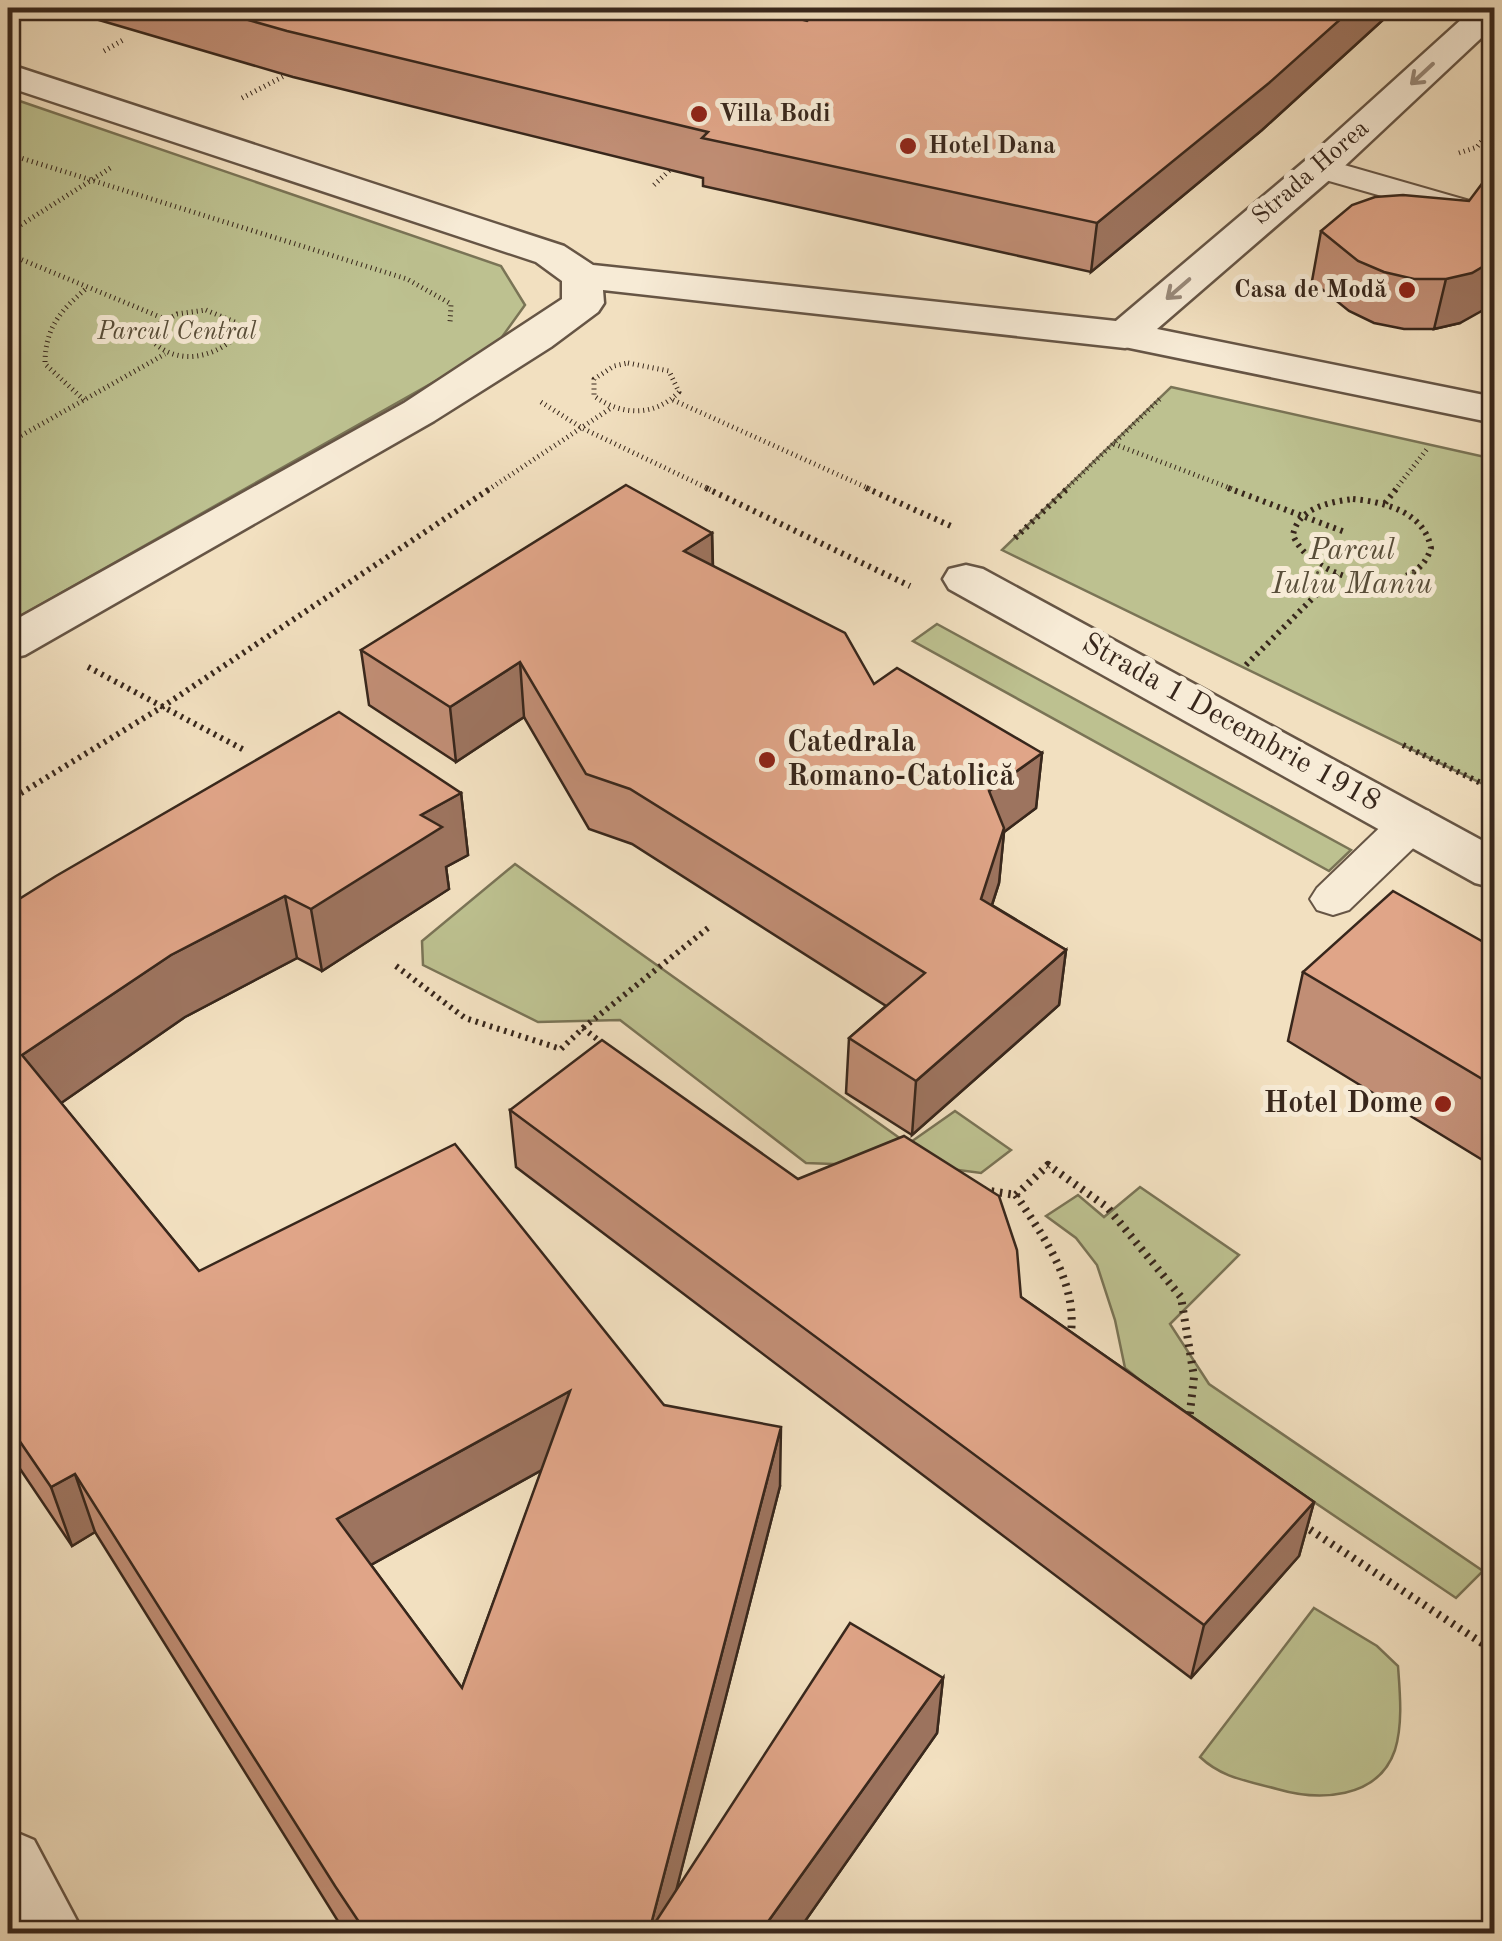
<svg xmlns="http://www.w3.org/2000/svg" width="1502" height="1941" font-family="'Old Standard TT',serif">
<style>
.green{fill:#bdc190;stroke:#7a7456;stroke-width:2.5}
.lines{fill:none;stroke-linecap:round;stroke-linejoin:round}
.service-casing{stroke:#665545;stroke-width:4}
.pedestrian-casing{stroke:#665545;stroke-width:5}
.minor-casing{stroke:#665545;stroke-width:5}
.tertiary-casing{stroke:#665545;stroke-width:5}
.path-far2{stroke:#38271c;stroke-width:5;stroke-dasharray:1 4;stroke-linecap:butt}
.path-far1{stroke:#38271c;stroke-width:6;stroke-dasharray:2.5 5;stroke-linecap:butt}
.path{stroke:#38271c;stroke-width:8;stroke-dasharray:2.5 6;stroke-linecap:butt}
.service{fill:#f7ebd6;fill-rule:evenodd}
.pedestrian{fill:#f7ebd6;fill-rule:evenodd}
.minor{fill:#f7ebd6;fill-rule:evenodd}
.tertiary{fill:#f7ebd6;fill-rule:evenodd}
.wall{fill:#c18e75;stroke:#38271c;stroke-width:2.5;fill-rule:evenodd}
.shaded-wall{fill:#9d745f;stroke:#38271c;stroke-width:2.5}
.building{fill:#e0a588;stroke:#38271c;stroke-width:2.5;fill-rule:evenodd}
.oneway{stroke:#988979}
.poi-dot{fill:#8f2418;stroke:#f7ebd6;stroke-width:4}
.labels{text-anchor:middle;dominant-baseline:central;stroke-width:10;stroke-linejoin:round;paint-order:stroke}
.far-poi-label{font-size:25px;font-weight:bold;fill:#38271c;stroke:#f7ebd6;text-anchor:start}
.far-street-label{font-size:25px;fill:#38271c;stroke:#f7ebd6}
.far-park-label{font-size:25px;font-style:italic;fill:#594e39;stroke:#f7ebd6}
.park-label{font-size:30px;font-style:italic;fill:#594e39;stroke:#f7ebd6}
.street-label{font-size:30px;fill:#38271c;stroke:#f7ebd6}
.poi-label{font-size:30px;font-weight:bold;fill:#38271c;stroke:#f7ebd6;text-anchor:start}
</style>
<rect width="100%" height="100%" fill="#f2e0c0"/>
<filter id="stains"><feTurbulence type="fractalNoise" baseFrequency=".002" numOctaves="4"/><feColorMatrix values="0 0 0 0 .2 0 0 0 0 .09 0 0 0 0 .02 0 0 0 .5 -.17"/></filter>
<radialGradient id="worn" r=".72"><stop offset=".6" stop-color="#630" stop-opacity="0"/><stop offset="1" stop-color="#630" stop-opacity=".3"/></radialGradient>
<g class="green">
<polygon points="8,97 501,266 525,305 494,348 8,623"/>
<polygon points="1171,387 1494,459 1494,784 1491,788 1002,550"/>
<polygon points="937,624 1351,850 1329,871 913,641"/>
<polygon points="515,864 908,1144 955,1111 1011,1150 981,1173 943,1168 806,1163 620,1020 538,1022 423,965 422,941"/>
<polygon points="1140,1187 1239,1255 1170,1324 1209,1384 1483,1571 1456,1598 1172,1406 1125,1368 1115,1320 1097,1265 1076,1238 1046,1216 1078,1195 1104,1217"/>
<path d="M1314 1608 1377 1646 1398 1666C1400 1693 1403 1724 1395 1750 1378 1800 1318 1801 1277 1789 1248 1781 1222 1778 1200 1757Z"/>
</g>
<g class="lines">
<defs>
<g id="service">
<polygon points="1320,158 1494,208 1494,228 1308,175 1303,168 1308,161"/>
<polygon points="1413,807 1429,811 1435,822 1429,833 1349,910 1333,915 1317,910 1310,899 1317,888 1397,811"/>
</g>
<polygon id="pedestrian" points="8,64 564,246 593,265 1125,322 1140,326 1146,335 1140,344 1125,348 603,290 604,303 598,312 551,347 434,421 25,655 8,659 8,624 404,403 562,299 562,281 536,262 8,87"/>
<polygon id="minor" points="966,565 983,569 1494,847 1494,888 1475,883 949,589 943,579 949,569"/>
<g id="tertiary">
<polygon points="1474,8 1494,8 1494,26 1334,176 1157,329 1494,397 1494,423 1110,344 1104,335 1110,326 1306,160"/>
<polygon points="8,1829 34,1840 84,1934 8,1934"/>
</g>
</defs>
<use href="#service" class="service-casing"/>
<use href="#pedestrian" class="pedestrian-casing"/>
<use href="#minor" class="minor-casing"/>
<use href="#tertiary" class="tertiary-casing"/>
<g class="path-far2">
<polyline points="787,8 806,21"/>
<polyline points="104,51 123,40"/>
<polyline points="242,98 286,75"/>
<polyline points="1459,153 1477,147 1494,126"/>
<polyline points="8,154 407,279 451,304 450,323"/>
<polyline points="654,185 673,167"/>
<polyline points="8,233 112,167"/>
<polyline points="8,254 165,319"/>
<path d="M206 310 237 323 235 338C210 359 177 365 152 341L156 326 177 314Z"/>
<path d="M628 363 669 371 679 392C654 417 622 416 594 396V379L614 366Z"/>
<path d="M84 400 45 364C45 327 61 310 88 287"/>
<polyline points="673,400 872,490"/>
<polyline points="541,402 582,428 711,490"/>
<polyline points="8,443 165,354"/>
<polyline points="1114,444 1235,490"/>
<polyline points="488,490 611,408"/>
<polyline points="1065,490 1161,398"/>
<polyline points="1395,490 1427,449"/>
</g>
<g class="path-far1">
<polyline points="706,488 910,586"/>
<polyline points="866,488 951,526"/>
<polyline points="1228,488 1345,532"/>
<path d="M1353 499C1385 502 1424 512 1431 548 1414 605 1311 581 1293 535 1298 508 1329 502 1353 499Z"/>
<polyline points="1385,503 1397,488"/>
<polyline points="1015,538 1068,488"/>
<polyline points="1246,665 1337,574"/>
<polyline points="88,667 246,751"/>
<polyline points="1403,745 1491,788 1494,784"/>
<polyline points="8,801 162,707 491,488"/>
<polyline points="396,966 465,1018 561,1049 583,1028 607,1047"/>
<polyline points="583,1028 708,928"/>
</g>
<g class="path">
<polyline points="983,1190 1016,1195"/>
<path d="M1016 1195C1044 1238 1080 1285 1070 1339"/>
<polyline points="1016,1195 1048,1165 1107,1207 1181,1297 1194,1377 1189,1421"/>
<polyline points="1303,1525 1494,1651"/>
</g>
<use href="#service" class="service"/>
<use href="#pedestrian" class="pedestrian"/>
<use href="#minor" class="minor"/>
<use href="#tertiary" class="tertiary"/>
</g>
<g class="wall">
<polygon points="58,8 757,8 807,21 823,8 1396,8 1262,130 1091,272 703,186 703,178 293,77"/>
<polygon points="1469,201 1460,323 1434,329 1404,329 1374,323 1349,311 1312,281 1321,231"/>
<polygon points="712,533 713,566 874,684 1042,753 1036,808 1004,832 999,883 992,905 1066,950 1059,1005 912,1135 846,1093 849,1038 886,1006 632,844 589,829 524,717 456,762 369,705 361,650"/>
<path d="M461 793 468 855 446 867 449 889 322 971 297 958 185 1017 61 1103 199 1271 664 1405 780 1486 676 1890 943 1678 937 1733 796 1934H346L95 1532 72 1546 8 1451V906ZM542 1470 462 1688 371 1565Z"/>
<polygon points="1494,948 1494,1167 1288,1041 1303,972"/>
<polygon points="510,1110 1021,1297 1314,1502 1299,1556 1191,1678 516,1167"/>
</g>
<g class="shaded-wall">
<polygon points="1353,8 1396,8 1262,130 1091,272 1097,223"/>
<polygon points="1494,260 1494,304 1460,323 1434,329 1446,279"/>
<polygon points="712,533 713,587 684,551"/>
<polygon points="520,662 524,717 456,762 450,707"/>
<polygon points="1042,753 1036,808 1004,832 999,883 976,954 989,791"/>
<polygon points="461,793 468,855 446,867 449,889 322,971 311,909 421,815"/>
<polygon points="285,896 297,958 185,1017 41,1117 22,1055 171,955"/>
<polygon points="1066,950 1059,1005 912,1135 916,1081"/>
<polygon points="570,1391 576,1451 349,1577 337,1519"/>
<polygon points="781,1427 780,1486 665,1934 649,1932"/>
<polygon points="75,1474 95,1532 72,1546 51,1487"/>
<polygon points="1314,1502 1299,1556 1191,1678 1204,1625"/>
<polygon points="943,1678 937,1733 796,1934 767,1934 767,1923"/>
</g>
<g class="building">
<polygon points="206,8 757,8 807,21 823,8 1353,8 1269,83 1097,223 702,138 708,132 287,31"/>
<polygon points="1487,177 1494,179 1494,260 1472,273 1446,279 1414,279 1384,272 1358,261 1321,231 1352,205 1375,197 1403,195 1469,201"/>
<polygon points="626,485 712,533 684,551 845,633 874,684 897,668 1042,753 989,791 1004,828 981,899 1066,950 916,1081 849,1038 925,973 630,789 586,774 520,662 450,707 361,650"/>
<path d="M339 712 461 793 421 815 442 827 311 909 285 896 171 955 22 1055 199 1271 455 1144 664 1405 781 1427 649 1932 850 1623 943 1678 767 1923 775 1934H367L335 1886 75 1474 51 1487 8 1424V906L56 876ZM570 1391 462 1688 337 1519Z"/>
<polygon points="1393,891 1494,948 1494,1086 1303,972"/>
<polygon points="602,1040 798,1179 904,1136 999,1196 1017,1250 1021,1297 1314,1502 1204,1625 510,1110"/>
</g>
<defs><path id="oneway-shaft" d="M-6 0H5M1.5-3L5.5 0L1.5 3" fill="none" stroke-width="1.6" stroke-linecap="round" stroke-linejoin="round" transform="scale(2.5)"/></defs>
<g class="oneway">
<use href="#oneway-shaft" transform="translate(1422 74) rotate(137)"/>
<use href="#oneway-shaft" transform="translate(1178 289) rotate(139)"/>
</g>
<g class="poi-dot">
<circle cx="699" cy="114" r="10"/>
<circle cx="908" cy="146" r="10"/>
<circle cx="1407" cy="290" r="10"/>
<circle cx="767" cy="760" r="10"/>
<circle cx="1443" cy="1104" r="10"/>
</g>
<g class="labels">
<g class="far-poi-label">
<text x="719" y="114">Villa Bodi</text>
<text x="928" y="146">Hotel Dana</text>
<text x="1387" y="290" text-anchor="end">Casa de Modă</text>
</g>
<g class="far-street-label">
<text transform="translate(1311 173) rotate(-41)">Strada Horea</text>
</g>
<g class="far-park-label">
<text x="177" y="332">Parcul Central</text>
</g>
<g class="park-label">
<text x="1352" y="551">Parcul<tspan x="1352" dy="34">Iuliu Maniu</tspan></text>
</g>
<g class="street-label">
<text transform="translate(1231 723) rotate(29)">Strada 1 Decembrie 1918</text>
</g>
<g class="poi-label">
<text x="787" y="743">Catedrala<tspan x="787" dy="34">Romano-Catolică</tspan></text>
<text x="1423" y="1104" text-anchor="end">Hotel Dome</text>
</g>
</g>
<rect width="1502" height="1941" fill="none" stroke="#f2e0c0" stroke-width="40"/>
<rect x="10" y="10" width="1482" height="1921" fill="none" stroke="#38271c" stroke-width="5"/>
<rect x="20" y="20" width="1462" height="1901" fill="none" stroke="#38271c" stroke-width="2.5"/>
<rect width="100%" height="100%" filter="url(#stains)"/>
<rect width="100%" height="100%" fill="url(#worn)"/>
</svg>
